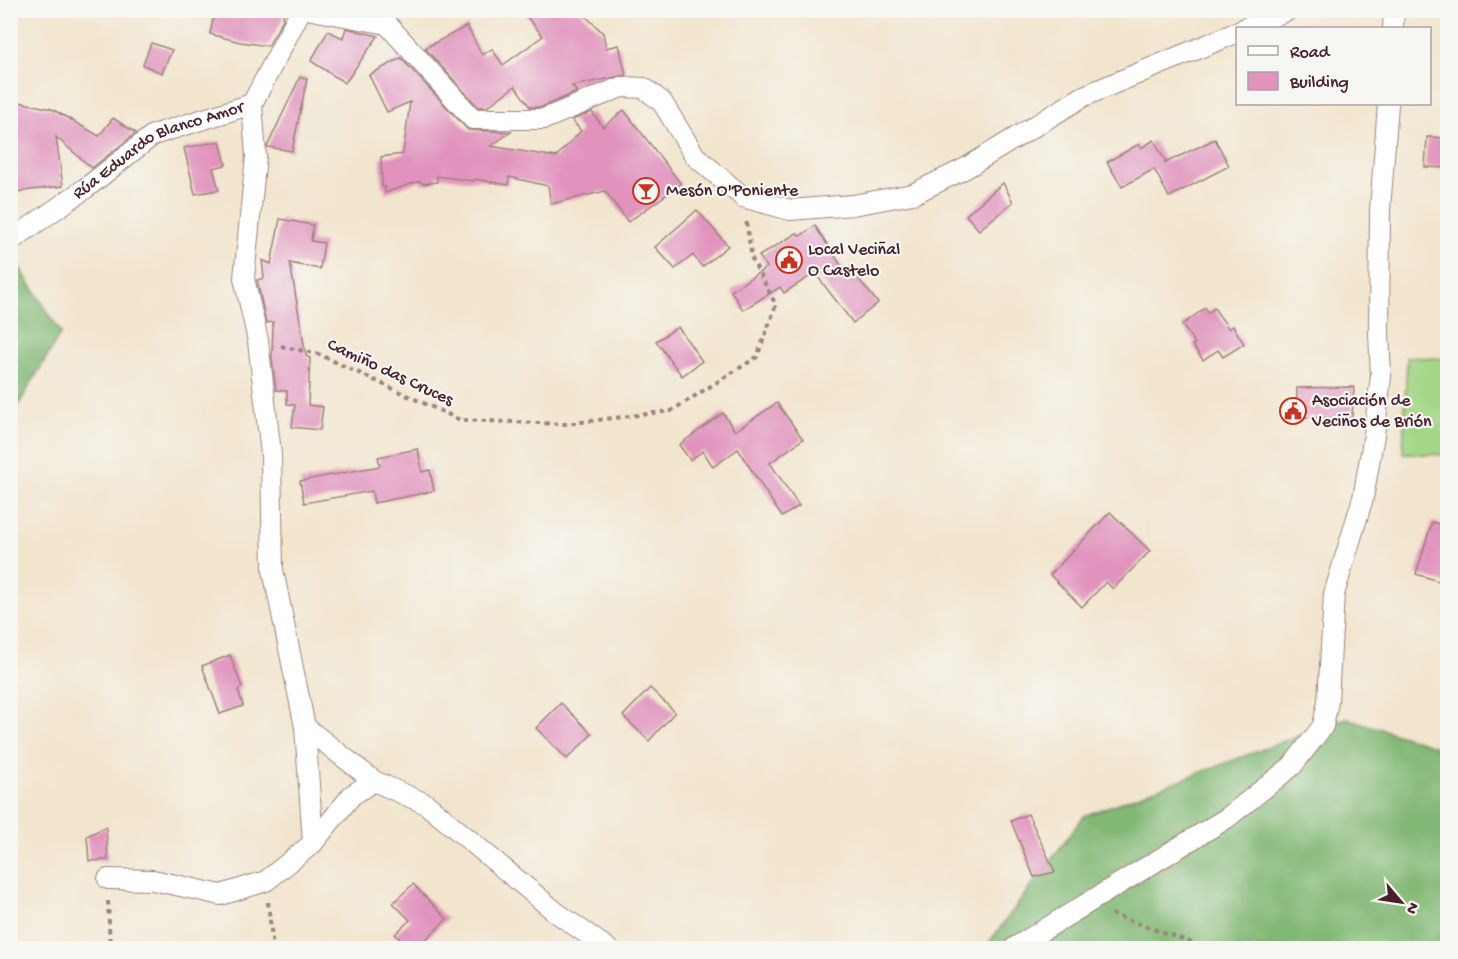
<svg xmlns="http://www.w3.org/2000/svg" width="1458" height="959" font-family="'Gochi Hand',sans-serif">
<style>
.green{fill:#a3d787;stroke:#767b59;stroke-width:1.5}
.forest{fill:#82b874;stroke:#666c50;stroke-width:1.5}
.building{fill:#e193bd}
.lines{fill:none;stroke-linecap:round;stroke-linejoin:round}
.minor-casing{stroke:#9e827c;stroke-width:22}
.path{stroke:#9e827c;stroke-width:4;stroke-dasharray:4.5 4.5;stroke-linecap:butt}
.minor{stroke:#fff;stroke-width:20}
.labels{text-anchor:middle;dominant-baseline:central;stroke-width:4.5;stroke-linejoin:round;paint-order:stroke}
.street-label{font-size:18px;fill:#4a1f2b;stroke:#f6f6f2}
.poi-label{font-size:18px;fill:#4a1f2b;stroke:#f6f6f2;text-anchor:start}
</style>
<rect width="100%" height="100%" fill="#f6f6f2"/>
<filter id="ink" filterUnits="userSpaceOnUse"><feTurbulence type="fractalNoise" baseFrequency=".0167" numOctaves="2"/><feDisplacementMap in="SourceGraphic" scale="12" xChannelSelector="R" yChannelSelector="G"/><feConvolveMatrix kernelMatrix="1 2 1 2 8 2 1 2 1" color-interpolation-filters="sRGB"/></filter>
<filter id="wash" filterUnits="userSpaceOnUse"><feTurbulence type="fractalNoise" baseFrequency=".008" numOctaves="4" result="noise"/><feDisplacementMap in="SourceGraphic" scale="24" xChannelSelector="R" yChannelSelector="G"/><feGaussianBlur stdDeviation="1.35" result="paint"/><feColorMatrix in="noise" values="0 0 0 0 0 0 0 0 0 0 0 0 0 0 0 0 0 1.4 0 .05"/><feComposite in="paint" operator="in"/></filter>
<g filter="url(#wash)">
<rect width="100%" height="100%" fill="#f2e5ce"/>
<polygon class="green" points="1407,357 1447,359 1447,455 1403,453"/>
<g class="forest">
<polygon points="18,265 61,333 11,417 10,270"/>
<polygon points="1346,718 1447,750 1447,948 985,948 1084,816"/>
</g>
<g id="blocks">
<g class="building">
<polygon points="215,10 284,10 283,19 268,46 240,42 210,34"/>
<polygon points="521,10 579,10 603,33 606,48 619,45 626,75 572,86 577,92 542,107 530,107 515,86 487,107 478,107 425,48 467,26 482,55 492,49 503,65 543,36"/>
<polygon points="346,28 378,36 345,83 311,61 328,31 343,38"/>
<polygon points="151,43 172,50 162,73 143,65"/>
<polygon points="401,58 468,130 511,132 491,146 556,157 581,131 572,120 592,112 603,127 624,110 681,184 628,222 605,191 551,204 548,186 509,177 508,185 475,179 474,181 437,176 437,182 424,184 419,181 385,193 385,187 382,187 381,157 403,154 410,102 387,112 369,75"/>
<polygon points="300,77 307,79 292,151 267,147"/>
<polygon points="10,100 52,109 99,136 113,118 136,133 92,168 56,137 63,186 15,192 10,141 20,107"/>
<polygon points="1427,137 1448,138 1448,168 1425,167"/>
<polygon points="1215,139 1229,166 1169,197 1154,169 1122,187 1107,162 1139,144 1141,148 1154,140 1166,162 1163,164"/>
<polygon points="220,141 226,165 213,168 219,190 195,194 184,148"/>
<polygon points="1003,183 1013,202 979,230 966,215"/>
<polygon points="697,210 728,246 702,267 693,255 675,269 655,247"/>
<polygon points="280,219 313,225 311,241 324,243 320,269 290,263 306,356 310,358 308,405 323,407 320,430 292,427 295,405 287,404 287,391 276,390 272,358 273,322 266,323 257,280 264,278 262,260 271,264"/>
<polygon points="815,226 844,270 849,267 878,303 853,323 815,273 784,293 780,287 743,310 731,291 767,267 759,256 797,233 800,236"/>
<polygon points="1205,308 1208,313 1214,308 1229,329 1233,326 1244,344 1223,357 1218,350 1203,360 1192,345 1195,343 1182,325"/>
<polygon points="678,327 702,361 682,376 656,341"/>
<polygon points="1354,387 1352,418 1296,417 1297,388"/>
<polygon points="777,403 803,439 770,463 799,506 782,517 738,449 713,467 703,451 690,460 679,445 723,413 735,431"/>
<polygon points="418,449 422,472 430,470 434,491 374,503 372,491 304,503 300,481 380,466 378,457"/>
<polygon points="1110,512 1150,551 1113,589 1106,582 1082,607 1050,575"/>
<polygon points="1432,522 1448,526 1448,584 1416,574"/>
<polygon points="230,655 242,687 238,690 243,706 220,714 202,666"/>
<polygon points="650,688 675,712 649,741 623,716"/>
<polygon points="561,703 592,734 567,759 536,728"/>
<polygon points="1028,814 1055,872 1034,877 1011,821"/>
<polygon points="106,827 108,860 89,861 87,836"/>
<polygon points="413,884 447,919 417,948 408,948 395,934 410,920 393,903"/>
</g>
</g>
</g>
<g filter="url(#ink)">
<use href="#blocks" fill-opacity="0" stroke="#9e827c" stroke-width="1.5"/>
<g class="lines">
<defs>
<g id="minor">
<polyline points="312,10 387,24 473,119 544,119 621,87 644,88 662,102 695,156 743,197 790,210 853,205 913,194 966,168 1084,96 1238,32"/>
<polyline points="1245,28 1288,10"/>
<polyline points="1393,28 1394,10"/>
<polyline points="252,104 256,156 244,278 258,341 271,454 273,570 305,727 374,781 426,804 557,913 607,948"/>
<path id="s1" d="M10 241 86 188 153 135 252 104 301 10"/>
<polyline points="313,843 352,795 374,781"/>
<polyline points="108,879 153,880 221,895 266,881 313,843 305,727"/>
<polyline points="1014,948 1227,818 1292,766 1323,726 1328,701 1334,594 1363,498 1374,435 1381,376 1379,333 1380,210 1388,104"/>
</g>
</defs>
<use href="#minor" class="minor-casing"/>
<g class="path">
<polyline points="281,346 318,354 460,420 565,424 671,411 757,357 776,305 752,259 746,219"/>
<polyline points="108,901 110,948"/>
<polyline points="268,902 273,948"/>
<polyline points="1111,914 1207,948"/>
</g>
<use href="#minor" class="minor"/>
</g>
</g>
<defs>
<symbol id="bar-ring" viewBox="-11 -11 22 22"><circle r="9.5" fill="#f6f6f2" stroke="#c8321e" stroke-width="1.5"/><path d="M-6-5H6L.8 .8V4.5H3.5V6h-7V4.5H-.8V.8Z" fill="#c8321e"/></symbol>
<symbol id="civic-ring" viewBox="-11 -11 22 22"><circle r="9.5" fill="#f6f6f2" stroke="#c8321e" stroke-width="1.5"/><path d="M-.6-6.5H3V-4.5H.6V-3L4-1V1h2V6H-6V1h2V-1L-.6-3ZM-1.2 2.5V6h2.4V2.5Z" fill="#c8321e"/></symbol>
</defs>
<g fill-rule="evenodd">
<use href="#bar-ring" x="631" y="176" width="30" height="30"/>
<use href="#civic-ring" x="774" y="245" width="30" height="30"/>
<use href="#civic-ring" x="1278" y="396" width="30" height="30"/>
</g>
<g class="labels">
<g class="street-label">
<text stroke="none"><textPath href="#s1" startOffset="176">Rúa Eduardo Blanco Amor</textPath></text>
<text transform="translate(390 373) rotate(25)">Camiño das Cruces</text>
</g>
<g class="poi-label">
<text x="666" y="191">Mesón O'Poniente</text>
<text x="808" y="250">Local Veciñal<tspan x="808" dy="21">O Castelo</tspan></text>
<text x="1312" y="401">Asociación de<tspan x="1312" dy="21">Veciños de Brión</tspan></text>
</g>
</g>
<rect width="1458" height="959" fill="none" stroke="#f6f6f2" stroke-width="36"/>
<rect x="1236" y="27" width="195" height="78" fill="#f6f6f2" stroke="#b1a0a2" stroke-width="1.5"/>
<rect x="1248" y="46" width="30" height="9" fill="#ffffff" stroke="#b1a0a2" stroke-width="1.5"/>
<text x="1290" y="57" font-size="18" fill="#4a1f2b">Road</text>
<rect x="1248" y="72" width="30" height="18" fill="#e193bd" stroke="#b1a0a2" stroke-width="1.5"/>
<text x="1290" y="87" font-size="18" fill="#4a1f2b">Building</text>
<g transform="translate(1401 902) rotate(119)" stroke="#f6f6f2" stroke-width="4.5" paint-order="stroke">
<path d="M0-4.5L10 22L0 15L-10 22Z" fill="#4a1f2b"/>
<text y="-9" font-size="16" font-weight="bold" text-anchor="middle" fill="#4a1f2b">N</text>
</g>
</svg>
